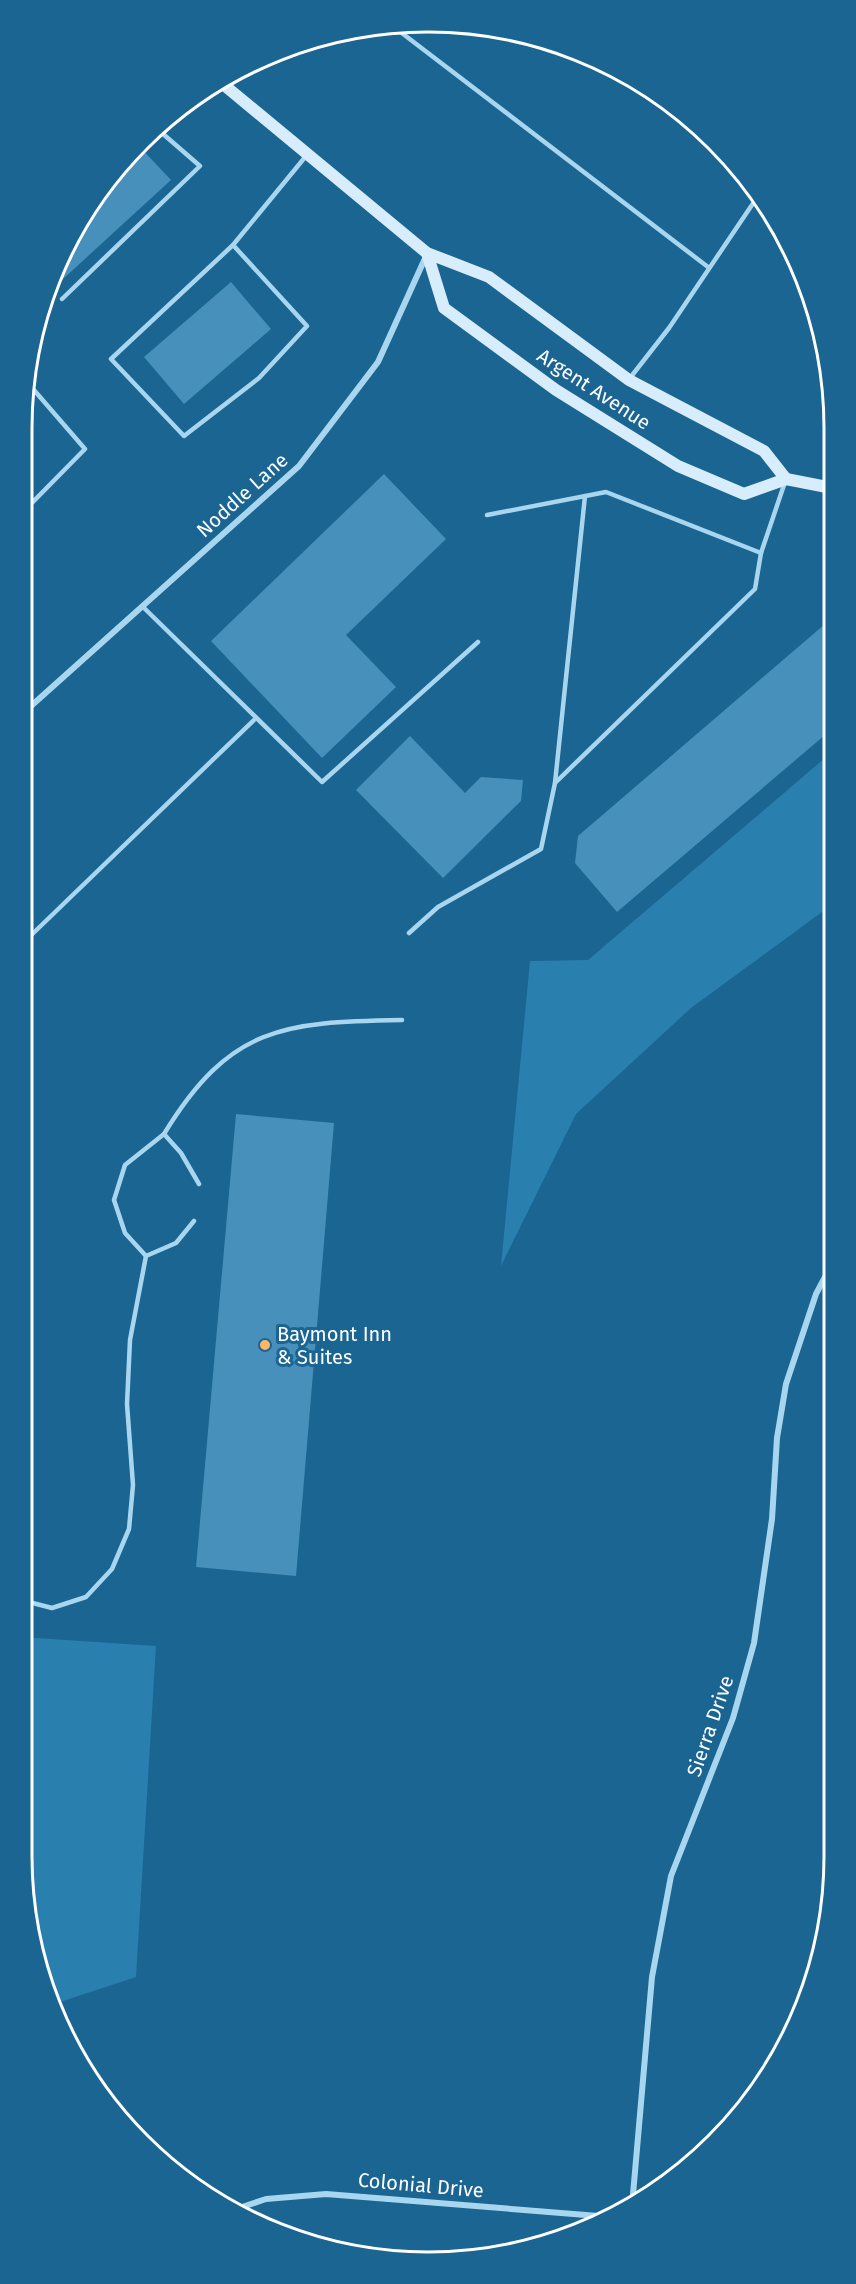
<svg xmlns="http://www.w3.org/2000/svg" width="856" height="2284" font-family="'Fira Sans',sans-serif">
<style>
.green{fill:#297fae}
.building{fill:#4690bb}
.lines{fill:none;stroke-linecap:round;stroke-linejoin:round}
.lane{stroke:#a9d6ef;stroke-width:4.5}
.street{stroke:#a9d6ef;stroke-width:6}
.secondary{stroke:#d7edfb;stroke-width:12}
.poi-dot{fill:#ffb667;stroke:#1a6592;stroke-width:2}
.labels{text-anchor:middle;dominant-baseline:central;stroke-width:6;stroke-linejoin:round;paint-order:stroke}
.street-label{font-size:20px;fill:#fff;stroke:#1a6592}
.poi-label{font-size:20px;fill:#fff;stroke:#1a6592;text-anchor:start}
.rim{fill:none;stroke:#fff;stroke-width:3}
</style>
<rect width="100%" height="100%" fill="#1a6592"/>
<g class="green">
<polygon points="832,752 833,904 691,1008 576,1114 501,1266 530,961 588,960"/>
<polygon points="21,1637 156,1646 136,1977 51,2005 43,1987 21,1856"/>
</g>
<g class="building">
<polygon points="138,145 171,180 51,290 48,287 63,248 105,180"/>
<polygon points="231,282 271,329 184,404 144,357"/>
<polygon points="384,474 446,539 346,635 396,687 322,758 211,641"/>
<polygon points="832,618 832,729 617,912 575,863 578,836"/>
<polygon points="410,736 465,793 481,777 523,780 521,801 443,878 356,790"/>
<polygon points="236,1114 334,1123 296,1576 196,1567"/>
</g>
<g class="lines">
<g class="lane">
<polyline points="390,24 708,267"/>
<polyline points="233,245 307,326 259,378 184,436 111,359 233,245 306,156"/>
<polyline points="62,299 200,166 155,127"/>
<polyline points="630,378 669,328 758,196"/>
<polyline points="21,514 85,449 27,382"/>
<polyline points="487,515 606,492 761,553"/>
<polyline points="142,606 322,782 478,642"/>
<polyline points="555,783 585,496"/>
<polyline points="409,933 438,907 541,849 555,783 755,589 761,553 785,482"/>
<polyline points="21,945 256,718"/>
<path d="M199 1184 181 1153 164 1134C230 1026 283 1022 402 1020"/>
<polyline points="146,1256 125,1233 114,1200 125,1165 164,1134"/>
<polyline points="21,1600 52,1608 86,1597 112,1569 129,1529 133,1485 127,1404 130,1340 146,1256 176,1243 194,1221"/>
</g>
<g class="street">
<polyline points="21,715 299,466 378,362 427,254"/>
<polyline points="632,2206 652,1977 671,1876 733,1718 754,1643 772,1519 777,1438 786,1384 816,1294 834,1260"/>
<polyline points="230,2211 266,2199 326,2194 611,2217"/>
</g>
<g class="secondary">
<polyline points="218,80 427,253 489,277 629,380 764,451 786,479"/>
<polyline points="427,253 444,308 556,390 678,466 744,494 786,479 832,488"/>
</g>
</g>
<circle class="poi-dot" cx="265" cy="1345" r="6"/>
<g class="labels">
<g class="street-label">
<text transform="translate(594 389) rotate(33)">Argent Avenue</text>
<text transform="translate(242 495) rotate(-42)">Noddle Lane</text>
<text transform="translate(710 1726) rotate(-71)">Sierra Drive</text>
<text transform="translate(421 2185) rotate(5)">Colonial Drive</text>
</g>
<g class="poi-label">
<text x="277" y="1334">Baymont Inn<tspan x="277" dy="23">&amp; Suites</tspan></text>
</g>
</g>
<path d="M0 0H856V2284H0ZM428 32H428A396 396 0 0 1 824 428V1856A396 396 0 0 1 428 2252H428A396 396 0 0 1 32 1856V428A396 396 0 0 1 428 32Z" fill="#1a6592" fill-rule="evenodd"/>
<path class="rim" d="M428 32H428A396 396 0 0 1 824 428V1856A396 396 0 0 1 428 2252H428A396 396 0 0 1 32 1856V428A396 396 0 0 1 428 32Z"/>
</svg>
